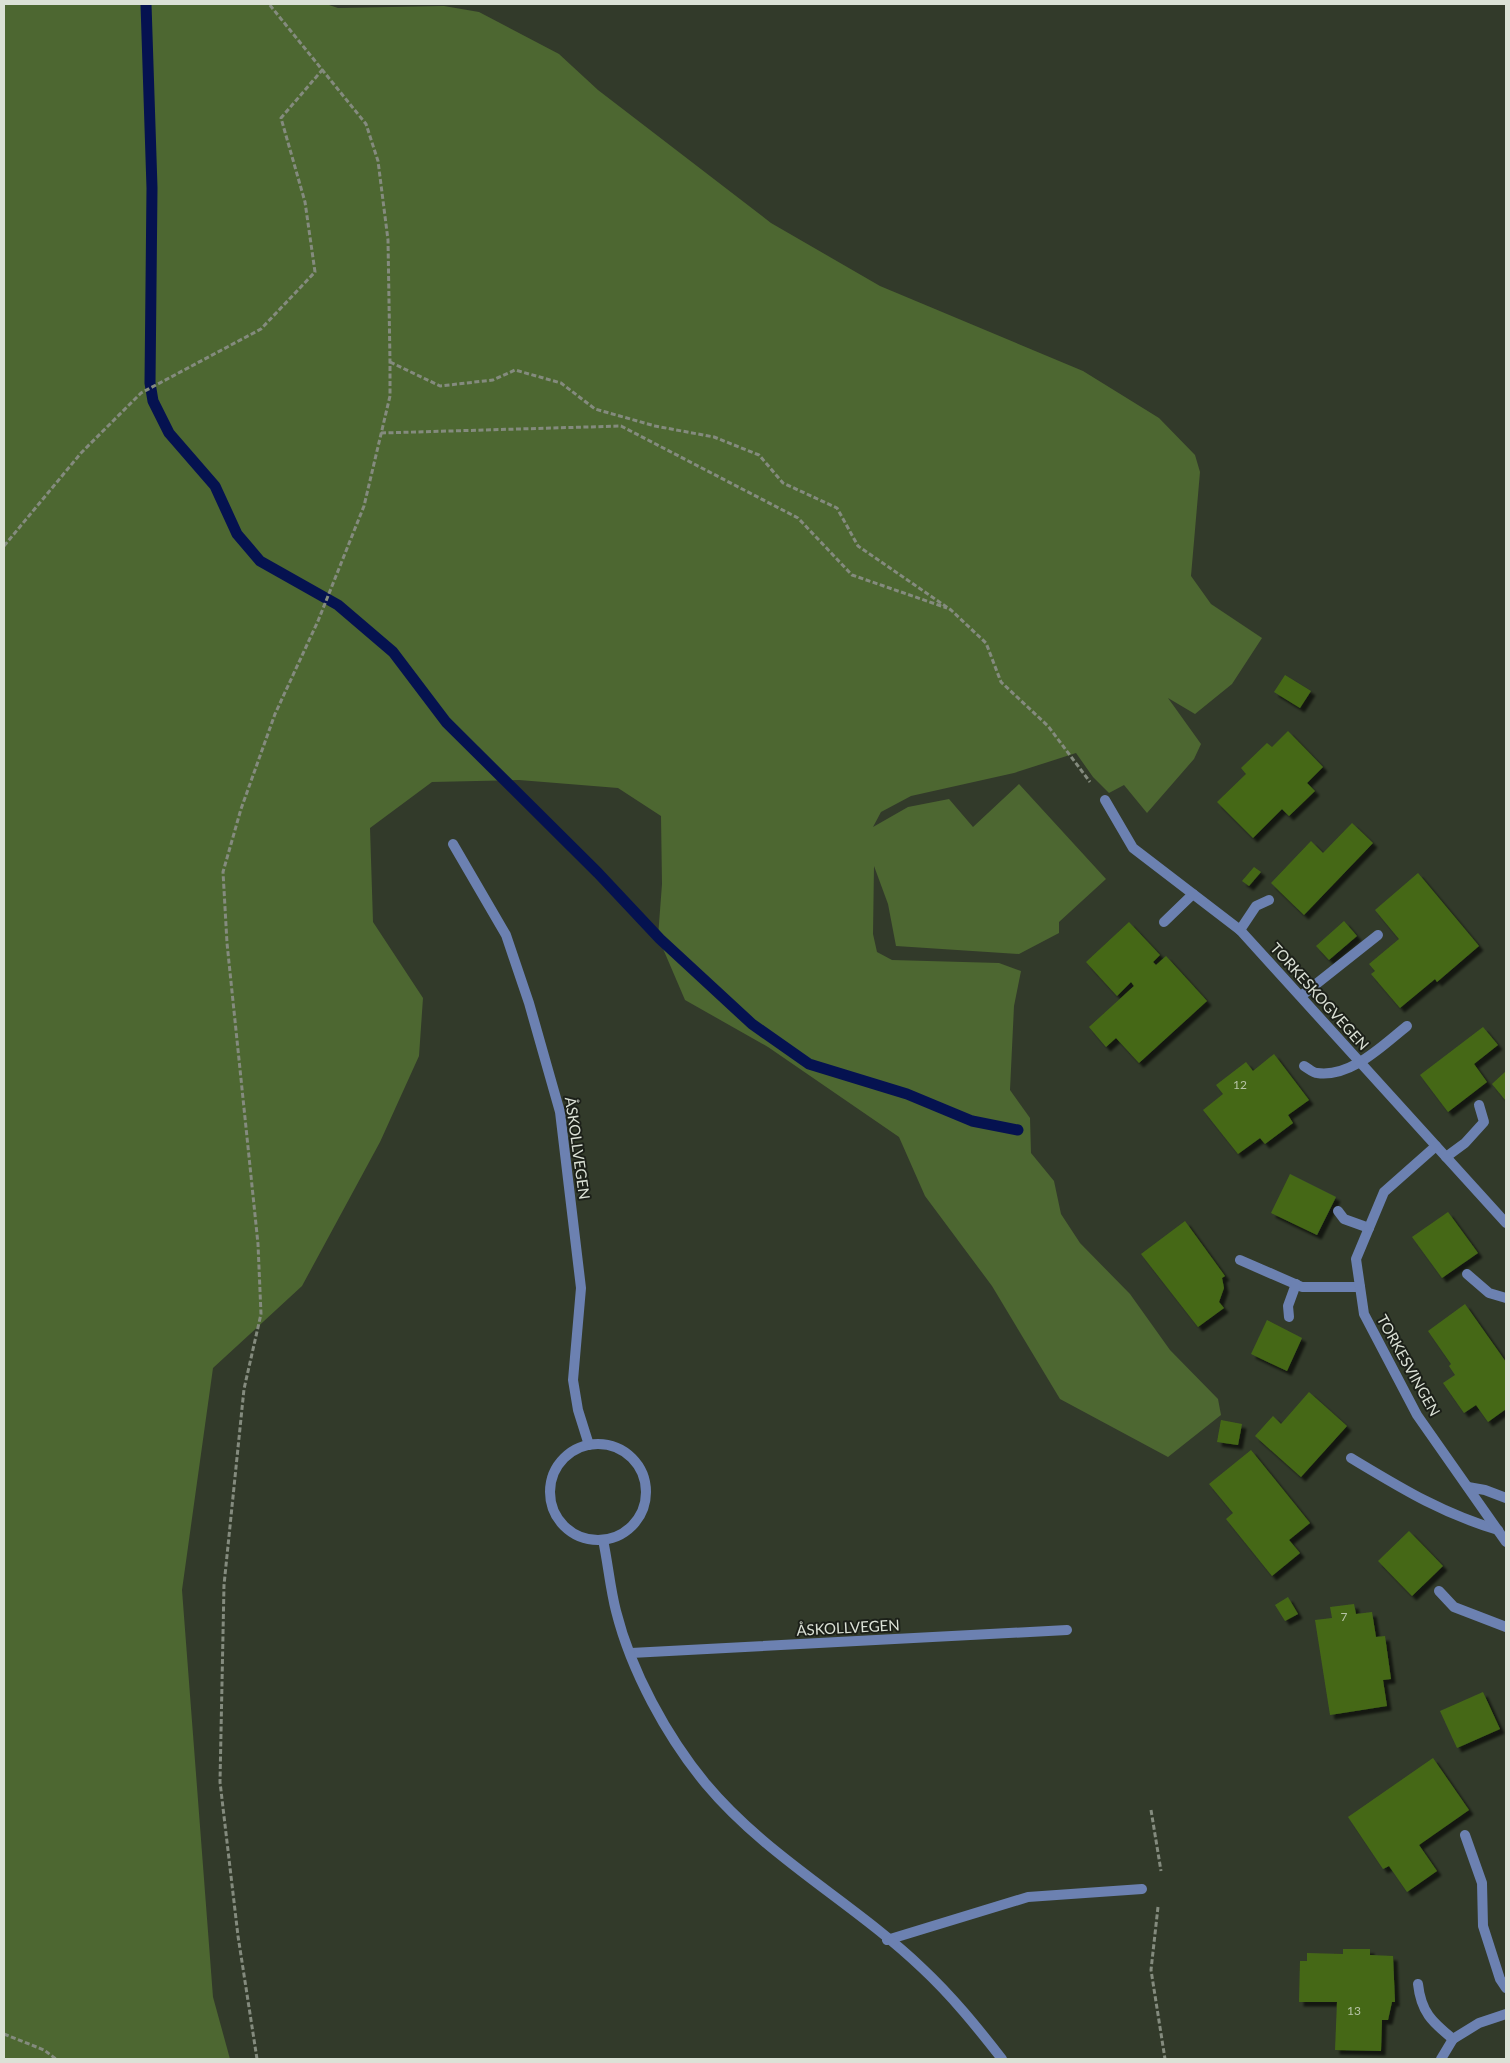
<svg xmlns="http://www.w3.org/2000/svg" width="1510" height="2063" font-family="Lato,sans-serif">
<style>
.green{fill:#4d6731}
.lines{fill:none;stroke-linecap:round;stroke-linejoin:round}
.stream{stroke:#051250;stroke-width:11}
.building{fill:#456818;filter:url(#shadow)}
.path{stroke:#848b7e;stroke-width:3;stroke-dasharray:5 2.5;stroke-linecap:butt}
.lane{stroke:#6c81b1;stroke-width:10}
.street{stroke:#6c81b1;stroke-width:10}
.labels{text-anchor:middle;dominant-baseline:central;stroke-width:4;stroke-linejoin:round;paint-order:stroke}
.number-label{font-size:12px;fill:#b6c3a6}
.street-label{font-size:15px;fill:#dbe1d6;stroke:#1c2019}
</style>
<defs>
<filter id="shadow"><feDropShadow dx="4.5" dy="4.5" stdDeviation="1" flood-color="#0009"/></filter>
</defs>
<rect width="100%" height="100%" fill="#323a2a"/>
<polygon class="green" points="4,4 326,4 338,8 444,6 479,12 559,54 598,90 771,223 880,286 1083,371 1159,418 1195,455 1200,472 1191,576 1211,604 1262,638 1232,684 1195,714 1168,698 1201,744 1194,759 1147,813 1124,785 1109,793 1093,777 1076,753 1014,773 911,796 881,812 873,827 908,807 949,799 973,827 1019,784 1106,879 1059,922 1059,933 1019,954 896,946 888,904 874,866 873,934 877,952 892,960 999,963 1021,971 1014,1006 1010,1090 1030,1118 1031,1153 1054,1181 1061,1214 1080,1243 1130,1294 1170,1350 1218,1399 1221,1415 1168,1457 1060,1399 992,1286 925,1196 899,1137 768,1047 685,1000 658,937 662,884 661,816 618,788 519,780 432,782 370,828 373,922 423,998 419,1056 380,1142 302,1286 213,1368 182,1590 213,1997 230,2059 4,2059"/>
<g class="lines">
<polyline class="stream" points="146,4 152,188 150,383 153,401 169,433 215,486 237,534 260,561 338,605 393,652 446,722 598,873 660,939 752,1024 809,1064 907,1094 972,1121 1018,1130"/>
</g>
<g class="building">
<polygon points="1285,675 1311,691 1300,708 1274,692"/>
<polygon points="1288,731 1323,767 1307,783 1315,791 1289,816 1282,809 1253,838 1217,802 1246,774 1241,768 1267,743 1272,747"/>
<polygon points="1352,823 1373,843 1304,915 1271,883 1311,841 1323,853"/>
<polygon points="1254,867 1261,872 1249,886 1242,881"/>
<polygon points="1418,873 1479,946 1437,982 1435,979 1400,1008 1371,974 1375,971 1369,964 1399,939 1375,910"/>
<polygon points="1344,921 1357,936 1329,960 1316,946"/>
<polygon points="1129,922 1160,955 1153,962 1156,965 1166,956 1207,1001 1139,1063 1116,1038 1106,1047 1089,1027 1134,986 1131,982 1117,996 1086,962"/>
<polygon points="1483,1027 1498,1045 1474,1064 1487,1082 1448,1112 1420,1075"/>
<polygon points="1274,1054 1309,1100 1288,1115 1293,1123 1265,1144 1260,1138 1238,1154 1203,1110 1223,1094 1216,1085 1246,1062 1253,1071"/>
<polygon points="1506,1071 1506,1101 1492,1084"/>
<polygon points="1290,1174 1336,1197 1317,1235 1271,1213"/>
<polygon points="1448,1212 1478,1253 1442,1278 1412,1237"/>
<polygon points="1185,1221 1225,1276 1222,1278 1224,1288 1219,1302 1224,1308 1198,1327 1141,1254"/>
<polygon points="1465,1304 1506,1362 1506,1409 1488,1422 1476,1405 1464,1413 1443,1383 1455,1375 1449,1366 1451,1364 1428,1331"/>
<polygon points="1267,1320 1302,1338 1287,1371 1251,1354"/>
<polygon points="1309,1392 1347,1426 1301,1477 1255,1436 1273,1416 1281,1424"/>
<polygon points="1221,1420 1242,1424 1238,1445 1217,1442"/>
<polygon points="1251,1450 1310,1523 1289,1540 1300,1553 1272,1576 1226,1519 1233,1513 1209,1484"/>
<polygon points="1409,1531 1443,1566 1412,1596 1378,1561"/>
<polygon points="1288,1597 1298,1614 1285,1621 1275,1605"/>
<polygon points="1354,1604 1356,1614 1372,1612 1376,1637 1385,1636 1391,1679 1383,1680 1387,1706 1330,1715 1315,1620 1332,1618 1330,1607"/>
<polygon points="1483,1692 1500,1729 1457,1748 1440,1711"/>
<polygon points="1433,1758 1469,1810 1419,1845 1437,1871 1407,1892 1389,1866 1383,1869 1348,1817"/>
<polygon points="1343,1949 1370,1949 1370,1955 1393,1956 1395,2002 1392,2002 1388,2020 1382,2020 1381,2051 1335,2050 1337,2002 1299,2002 1300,1961 1307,1961 1307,1953 1343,1954"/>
</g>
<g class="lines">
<g class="path">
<polyline points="390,362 440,386 493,380 515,370 561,383 595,409 655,426 714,437 759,455 783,483 837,508 858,546 951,610 986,643 1001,682 1048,726 1090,782"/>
<polyline points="381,433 621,426 798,518 852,575 947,608"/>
<polyline points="4,546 81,453 141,393 261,329 315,272 305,202 281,118 323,69"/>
<polyline points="1151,1810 1161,1871"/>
<polyline points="1158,1907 1151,1970 1165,2059"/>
<polyline points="4,2034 44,2050 56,2059"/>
<polyline points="257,2059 238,1936 220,1782 224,1585 244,1389 261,1314 258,1244 227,943 223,872 241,809 275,714 318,621 364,506 390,396 390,362 388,240 378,161 366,124 269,4"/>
</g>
<g class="lane">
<polyline points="453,844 506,935 529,1003 560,1112 581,1288 573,1380 578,1410 589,1445"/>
<polyline points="1164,922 1193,894"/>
<polyline points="1240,930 1256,906 1269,900"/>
<polyline points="1301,996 1378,935"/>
<path d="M1304 1066C1308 1068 1313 1073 1317 1073 1351 1078 1383 1045 1407 1026"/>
<polyline points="1446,1157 1465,1143 1484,1122 1479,1105"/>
<polyline points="1338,1211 1344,1219 1369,1228"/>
<polyline points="1240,1260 1302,1287 1360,1287"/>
<polyline points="1467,1274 1489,1293 1506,1298"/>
<polyline points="1289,1317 1288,1306 1296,1284"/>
<circle cx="598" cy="1492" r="48"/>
<path d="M1351 1458C1401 1488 1441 1513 1498 1530"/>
<polyline points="1468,1487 1485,1490 1506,1498"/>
<polyline points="1439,1591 1454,1607 1506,1627"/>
<polyline points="631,1653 1067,1630"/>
<polyline points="1465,1835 1482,1883 1483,1926 1500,1979 1506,1988"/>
<polyline points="887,1940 1028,1897 1142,1889"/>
<path d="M1418 1984C1421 2012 1432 2022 1453 2039"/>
<polyline points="1441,2059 1453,2039 1479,2023 1506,2014"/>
</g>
<g class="street">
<polyline points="1105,800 1133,848 1240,930 1506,1223"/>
<polyline points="1436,1146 1384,1192 1356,1259 1364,1314 1417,1415 1506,1542"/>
<path d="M603 1540C608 1563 610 1588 616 1611 631 1671 667 1737 706 1784 767 1857 854 1903 922 1968 952 1996 977 2027 1002 2059"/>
</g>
</g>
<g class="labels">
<g class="number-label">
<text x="1240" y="1084">12</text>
<text x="1344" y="1616">7</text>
<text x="1354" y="2010">13</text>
</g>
<g class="street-label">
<text transform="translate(1320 996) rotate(48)">TORKESKOGVEGEN</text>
<text transform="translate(578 1148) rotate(82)">ÅSKOLLVEGEN</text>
<text transform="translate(1409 1365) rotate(61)">TORKESVINGEN</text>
<text transform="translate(848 1627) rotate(-3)">ÅSKOLLVEGEN</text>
</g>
</g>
<rect width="1510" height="2063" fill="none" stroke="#dbe1d6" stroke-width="10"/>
</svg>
